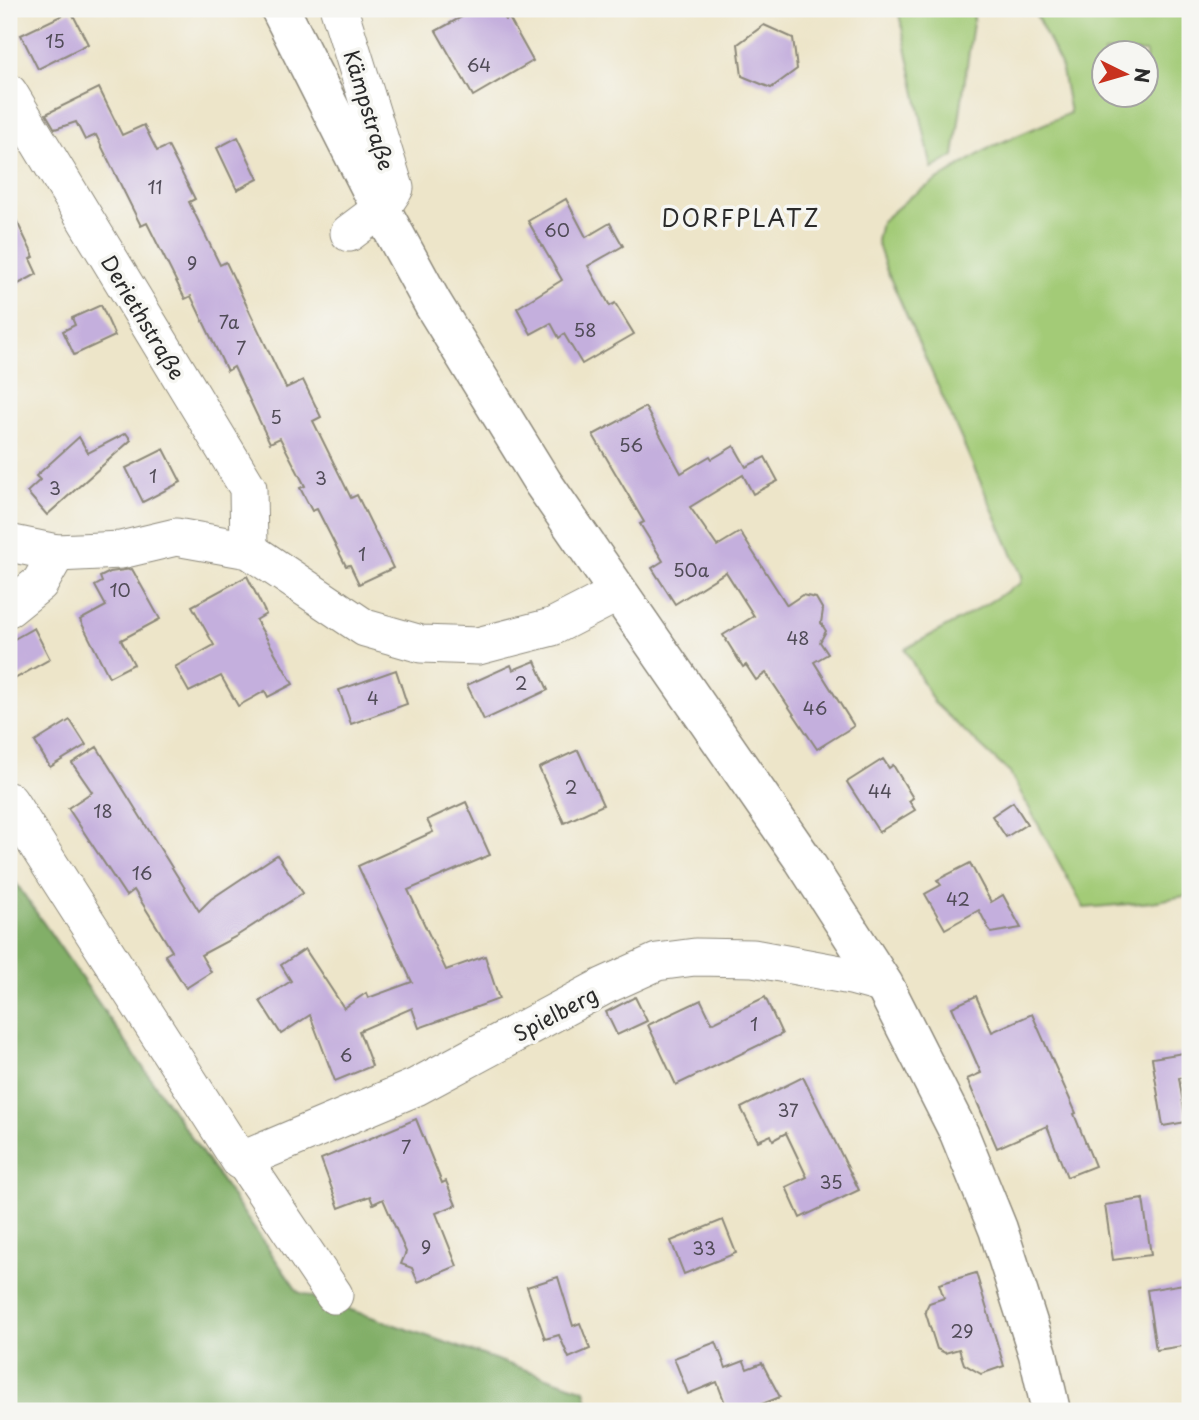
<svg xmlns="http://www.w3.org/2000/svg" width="1199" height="1420" font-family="'Playpen Sans',sans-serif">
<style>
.green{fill:#a3cb77;stroke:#677b51;stroke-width:2;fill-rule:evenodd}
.forest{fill:#82af68;stroke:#566d4a;stroke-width:2}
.building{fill:#c4afdd}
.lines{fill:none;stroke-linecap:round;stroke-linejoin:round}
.minor-casing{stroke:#8c887a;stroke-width:39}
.major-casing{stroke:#8c887a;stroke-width:41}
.minor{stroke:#fff;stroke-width:37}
.major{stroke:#fff;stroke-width:38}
.labels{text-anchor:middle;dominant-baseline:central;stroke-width:7;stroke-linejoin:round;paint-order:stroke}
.number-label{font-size:18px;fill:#514c58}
.street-label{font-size:21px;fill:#2b2b2b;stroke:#f6f6f2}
.neighbourhood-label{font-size:23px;letter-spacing:2px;fill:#2b2b2b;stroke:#f6f6f2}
</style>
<rect width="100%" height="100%" fill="#f6f6f2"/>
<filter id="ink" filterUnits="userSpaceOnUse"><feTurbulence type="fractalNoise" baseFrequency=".0143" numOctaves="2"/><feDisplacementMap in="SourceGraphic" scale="14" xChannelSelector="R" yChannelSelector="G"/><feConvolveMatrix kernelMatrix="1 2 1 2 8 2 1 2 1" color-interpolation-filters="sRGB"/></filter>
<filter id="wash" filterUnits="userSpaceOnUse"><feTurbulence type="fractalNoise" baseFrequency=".00686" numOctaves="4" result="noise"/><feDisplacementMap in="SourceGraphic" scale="28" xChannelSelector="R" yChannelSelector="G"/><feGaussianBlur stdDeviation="1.57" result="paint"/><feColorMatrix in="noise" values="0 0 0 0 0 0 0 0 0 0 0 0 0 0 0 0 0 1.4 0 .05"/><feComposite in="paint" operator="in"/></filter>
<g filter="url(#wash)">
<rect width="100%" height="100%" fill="#ede5c9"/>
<g class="green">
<polygon points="898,9 975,9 954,156 932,169"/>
<path d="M1033 9H1190V895L1152 902 1084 908 1010 773 934 703 905 649 961 619 1021 583 1022 576 886 269 877 241 881 222 910 197 991 147 1070 113 1061 65ZM1104 52H1146V94H1104Z"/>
</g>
<polygon class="forest" points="9,873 298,1292 585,1390 590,1411 9,1411"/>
<g id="blocks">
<g class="building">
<polygon points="476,9 499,9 506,20 509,18 533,61 473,96 436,31"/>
<polygon points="71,11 88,44 38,69 21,35"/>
<polygon points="764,25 793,38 797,69 771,88 742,76 738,44"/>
<polygon points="99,88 122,135 144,125 157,151 168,146 195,199 189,202 220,265 226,262 286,388 303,380 321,417 313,421 351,498 357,495 393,568 359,584 350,565 346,566 317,509 312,511 300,488 305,486 280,438 270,443 234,367 227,371 191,296 185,299 147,223 141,226 96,135 85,140 76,122 55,129 46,114"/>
<polygon points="238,137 258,179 237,190 217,148"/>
<polygon points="566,199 586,237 610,223 623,246 588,266 610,306 615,303 634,334 582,364 564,334 559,338 551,323 531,334 517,308 562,280 528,221"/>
<polygon points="9,205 34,257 30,259 37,274 9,289"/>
<polygon points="101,305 115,336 74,355 63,331 75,325 72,318"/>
<polygon points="645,407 681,473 710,456 712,459 734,446 746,467 765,457 778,481 753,494 743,475 690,507 717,546 740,532 787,605 802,595 816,598 823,610 821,623 826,631 820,642 828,654 814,662 854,726 817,749 766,673 756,680 746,665 743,667 723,635 754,616 726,572 675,604 652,568 663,561 640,524 644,522 593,435"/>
<polygon points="126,433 131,440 47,515 27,492 40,480 36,476 79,437 88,453"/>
<polygon points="164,449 181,482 143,502 126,468"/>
<polygon points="132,569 160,619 121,640 134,664 109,677 80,620 106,606 95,586 102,582 100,577 110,572"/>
<polygon points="247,576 266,614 256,620 293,684 268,697 265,691 238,706 221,676 189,692 175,667 214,645 192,606"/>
<polygon points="34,628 50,659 9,682 9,642"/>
<polygon points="535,661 548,690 484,720 467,685 511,665 513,670"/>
<polygon points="396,670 407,704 351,724 339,690"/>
<polygon points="70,720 86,745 50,767 35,742"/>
<polygon points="97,747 199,911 211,899 277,855 303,893 235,937 201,955 211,972 186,988 165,955 172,951 134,890 126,896 68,808 92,792 72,763"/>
<polygon points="578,750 603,805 564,823 539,768"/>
<polygon points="883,759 889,768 893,765 913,798 909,801 915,810 879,832 847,782"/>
<polygon points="466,802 490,855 408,890 446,970 485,956 499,999 419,1028 412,1008 359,1031 372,1066 335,1081 310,1015 281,1034 260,1001 291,981 281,965 305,949 344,1008 366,993 368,998 412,982 358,866 433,832 427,820"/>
<polygon points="1013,802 1027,824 1006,837 992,816"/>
<polygon points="970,863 991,902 1003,895 1021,928 991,933 979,910 945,929 925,894 941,885 937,880"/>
<polygon points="976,996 992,1032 1032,1014 1076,1113 1074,1114 1095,1166 1067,1177 1047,1126 997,1148 967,1079 981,1073 952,1007"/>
<polygon points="635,997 647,1021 617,1035 606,1012"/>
<polygon points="765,997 782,1034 676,1085 648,1025 701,1000 712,1023"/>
<polygon points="1190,1052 1190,1076 1179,1078 1186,1122 1163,1126 1152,1058"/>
<polygon points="803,1077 859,1190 800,1218 786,1187 807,1177 786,1133 773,1140 771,1135 758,1141 741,1108"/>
<polygon points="416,1119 442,1183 446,1181 456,1205 436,1213 457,1266 418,1282 412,1268 401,1264 406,1252 383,1199 373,1204 370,1196 339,1208 321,1159"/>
<polygon points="1143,1199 1151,1255 1113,1260 1105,1205"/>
<polygon points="723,1220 736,1253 684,1274 671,1241"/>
<polygon points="976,1273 1004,1366 981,1374 964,1364 959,1349 945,1353 937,1349 925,1311 929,1303 944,1298 939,1284"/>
<polygon points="558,1277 573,1326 580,1323 590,1349 569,1358 559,1335 545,1339 527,1287"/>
<polygon points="1190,1283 1190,1345 1156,1350 1147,1290"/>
<polygon points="716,1342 726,1368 744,1361 747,1369 762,1363 780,1397 744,1411 728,1411 717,1382 688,1394 674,1358"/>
</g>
</g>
</g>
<g filter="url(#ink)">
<use href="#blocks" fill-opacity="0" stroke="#8c887a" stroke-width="2"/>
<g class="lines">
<defs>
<g id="minor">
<polyline points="339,9 395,188 381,209 349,233"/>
<polyline points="9,93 248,488 249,550"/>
<polyline points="9,543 57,553 121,550 176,537 249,550 365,628 421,644 478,646 552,627 618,593"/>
<polyline points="9,608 40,583 57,553"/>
<polyline points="9,801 240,1161 416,1087 604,986 657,962 695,957 753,958 851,976 884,985"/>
<polyline points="243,1160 334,1295"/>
</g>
<polyline id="major" points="280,9 381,209 433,304 543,483 803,859 884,985 959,1133 998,1229 1038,1354 1051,1411"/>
</defs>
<use href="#minor" class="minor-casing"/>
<use href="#major" class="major-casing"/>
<use href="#minor" class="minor"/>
<use href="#major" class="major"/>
</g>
</g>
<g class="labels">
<g class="number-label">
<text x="55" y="40">15</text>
<text x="479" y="64">64</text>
<text x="155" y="186">11</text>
<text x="557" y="229">60</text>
<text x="192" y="262">9</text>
<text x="229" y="321">7a</text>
<text x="585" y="329">58</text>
<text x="241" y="347">7</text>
<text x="276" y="416">5</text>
<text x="631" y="444">56</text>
<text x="153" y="475">1</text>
<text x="321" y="477">3</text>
<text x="55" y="487">3</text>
<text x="362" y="553">1</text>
<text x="691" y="569">50a</text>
<text x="120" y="589">10</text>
<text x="798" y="637">48</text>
<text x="521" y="682">2</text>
<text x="373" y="697">4</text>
<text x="815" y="707">46</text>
<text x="571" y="786">2</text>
<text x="880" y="790">44</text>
<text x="103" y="810">18</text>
<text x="142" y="872">16</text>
<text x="958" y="898">42</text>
<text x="754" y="1023">1</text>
<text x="346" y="1054">6</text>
<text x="788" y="1109">37</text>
<text x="406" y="1146">7</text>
<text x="831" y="1181">35</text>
<text x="426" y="1246">9</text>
<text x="704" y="1247">33</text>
<text x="962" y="1330">29</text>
</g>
<g class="street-label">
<text transform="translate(370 110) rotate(73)">Kämpstraße</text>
<text transform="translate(144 317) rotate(59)">Deriethstraße</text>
<text transform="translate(555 1013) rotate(-28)">Spielberg</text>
</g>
<g class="neighbourhood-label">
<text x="741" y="217">DORFPLATZ</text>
</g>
</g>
<rect width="1199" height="1420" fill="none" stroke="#f6f6f2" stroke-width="35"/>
<g transform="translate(1125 74) rotate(95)"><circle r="33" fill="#f6f6f2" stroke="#a5a5a2" stroke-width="2"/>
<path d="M0-5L12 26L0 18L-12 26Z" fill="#c8321e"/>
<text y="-10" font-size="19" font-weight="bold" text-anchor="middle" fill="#2b2b2b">N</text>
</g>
</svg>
